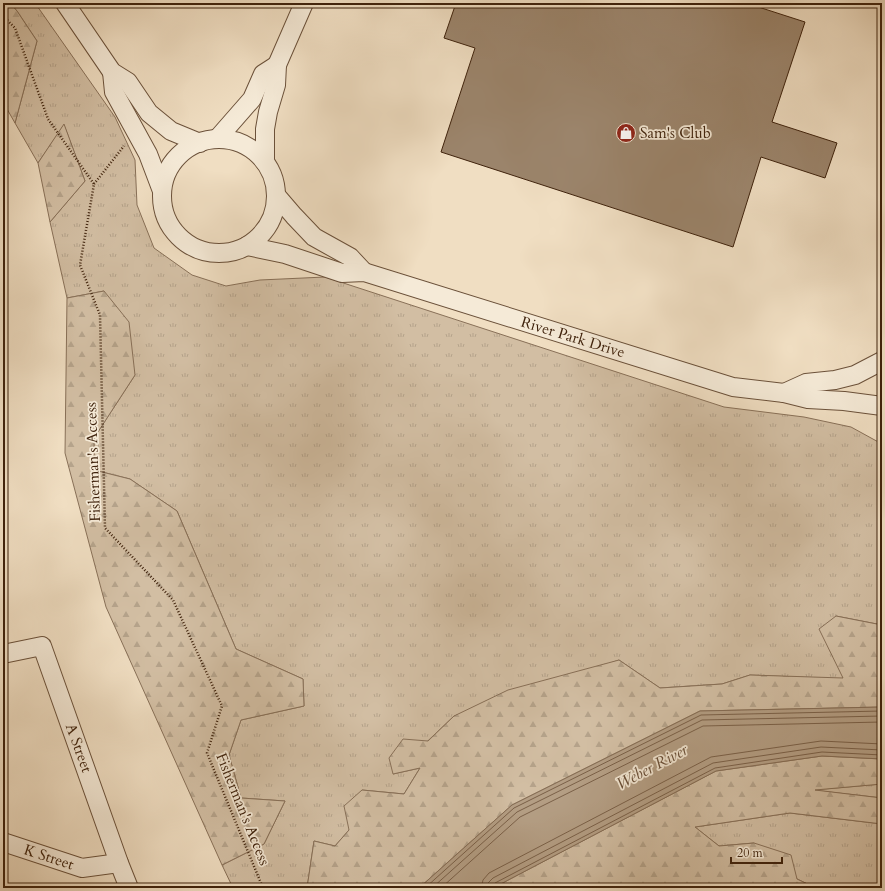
<svg xmlns="http://www.w3.org/2000/svg" width="885" height="891" font-family="Cardo,serif">
<style>
.grass{fill:url(#grass-tufts);stroke:#887058}
.forest{fill:url(#forest-firs);stroke:#887058}
.water{fill:#b49e84;stroke:#856c54}
.lines{fill:none;stroke-linecap:round;stroke-linejoin:round}
.shore{stroke:#7a6048;stroke-width:1}
.building{fill:#9b846b;stroke:#3f220c}
.minor-casing{stroke:#6b513a;stroke-width:20}
.path{stroke:#3f220c;stroke-width:2.5;stroke-dasharray:1 2;stroke-linecap:butt}
.minor{stroke:#f5ead7;stroke-width:18}
.labels{text-anchor:middle;dominant-baseline:central;stroke-width:3.5;stroke-linejoin:round;paint-order:stroke}
.poi-label{font-size:15px;fill:#3f220c;stroke:#f5ead7;text-anchor:start}
.street-label{font-size:15px;fill:#3f220c;stroke:#f5ead7}
.water-label{font-size:16px;font-style:italic;fill:#684d36;stroke:#f5ead7}
</style>
<defs>
<pattern id="grass-tufts" width="24" height="20" patternUnits="userSpaceOnUse"><rect width="24" height="20" fill="#d2bea3"/><path d="M3 7l-1-3M5 7V3M7 7l1-3M15 17l-1-3M17 17v-4M19 17l1-3" fill="none" stroke="#b5a38b"/></pattern>
<pattern id="forest-firs" width="22" height="20" patternUnits="userSpaceOnUse"><rect width="22" height="20" fill="#d2bea3"/><path d="M5 1l3.5 6h-7zM16 11l3.5 6h-7z" fill="#b5a38b"/></pattern>
</defs>
<rect width="100%" height="100%" fill="#f0dec2"/>
<filter id="stains"><feTurbulence type="fractalNoise" baseFrequency=".005" numOctaves="4"/><feColorMatrix values="0 0 0 0 .2 0 0 0 0 .09 0 0 0 0 .02 0 0 0 .5 -.17"/></filter>
<radialGradient id="worn" r=".72"><stop offset=".6" stop-color="#630" stop-opacity="0"/><stop offset="1" stop-color="#630" stop-opacity=".3"/></radialGradient>
<g class="grass">
<polygon points="10,3 35,3 115,117 135,160 137,205 154,248 192,275 226,286 260,280 325,277 724,407 804,417 851,427 882,444 882,625 836,616 843,679 750,675 722,684 660,688 619,660 454,716 393,774 420,768 404,794 362,790 349,830 335,846 314,841 307,888 233,888 222,865 264,844 285,801 241,798 229,755 241,720 304,706 303,679 236,649 177,511 130,479 94,470 94,438 135,375 104,291 67,298 50,222 85,181 64,125 38,163 15,123 37,41 17,11"/>
<polygon points="882,784 882,798 812,790"/>
<polygon points="790,813 882,824 882,888 816,888 797,879 754,843 719,846 695,827"/>
</g>
<g class="forest">
<polygon points="3,3 10,3 17,11 37,41 15,123 3,102"/>
<polygon points="64,124 85,181 50,222 38,163"/>
<polygon points="104,291 129,322 135,375 94,438 94,470 130,479 177,511 236,649 303,679 304,706 241,720 229,755 241,798 285,801 264,844 222,865 106,607 65,453 67,298"/>
<polygon points="836,616 882,625 882,707 700,711 512,805 419,888 307,888 314,841 335,846 349,830 344,806 362,790 404,794 420,768 393,774 389,758 403,739 428,741 454,716 508,690 619,660 660,688 722,684 750,675 843,678 819,629"/>
<polygon points="822,756 882,759 882,784 815,790 882,798 882,824 790,813 695,827 719,846 754,843 791,855 797,879 816,888 493,888 716,771"/>
</g>
<polygon class="water" points="882,707 882,759 822,756 716,771 493,888 419,888 512,805 700,711"/>
<g class="lines">
<g class="shore">
<polyline points="425,888 514,808 701,715 882,711"/>
<polyline points="432,888 517,812 702,720 882,716"/>
<polyline points="441,888 520,817 703,726 882,722"/>
<polyline points="481,888 483,880 489,873 711,757 821,741 882,744"/>
<polyline points="487,888 488,883 493,878 713,763 821,747 882,750"/>
<polyline points="492,888 493,885 495,883 715,768 822,752 882,755"/>
</g>
</g>
<polygon class="building" points="456,3 746,3 805,22 772,122 837,143 825,178 761,157 733,247 441,152 475,48 444,38"/>
<g class="lines">
<defs>
<g id="minor">
<polyline points="65,3 112,72 128,82 149,113 171,131 200,143"/>
<polyline points="112,72 114,92 148,154 162,191"/>
<polyline points="217,139 252,99 263,74 277,65"/>
<circle cx="219" cy="196" r="57"/>
<polyline points="265,162 265,129 268,112 276,85 277,65 304,3"/>
<polyline points="276,195 294,216 314,237 350,257 364,272"/>
<polyline points="247,246 285,254 342,273 364,272 733,387 784,393 808,399 844,401 882,406"/>
<polyline points="784,393 806,383 835,380 855,375 882,361"/>
<polyline points="3,654 42,646 119,863 129,888"/>
<polyline points="3,842 82,868 119,863"/>
</g>
</defs>
<use href="#minor" class="minor-casing"/>
<g class="path">
<polyline points="3,16 15,28 48,119 94,184 80,265 100,315 105,528 173,600 222,706 207,753 263,888"/>
<polyline points="94,184 124,146"/>
</g>
<use href="#minor" class="minor"/>
</g>
<defs>
<symbol id="shop-disc" viewBox="-11 -11 22 22"><circle r="9.5" fill="#8f2418" stroke="#f5ead7"/><path d="M-5-2.5h2.3a2.7 3.5 0 0 1 5.4 0H5L5.5 6h-11ZM-1.5-2.5h3a1.5 2.3 0 0 0-3 0Z" fill="#fff"/></symbol>
</defs>
<g fill-rule="evenodd">
<use href="#shop-disc" x="615" y="122" width="22" height="22"/>
</g>
<g class="labels">
<g class="poi-label">
<text x="640" y="133">Sam's Club</text>
</g>
<g class="street-label">
<text transform="translate(573 337) rotate(17)">River Park Drive</text>
<text transform="translate(93 462) rotate(-92)">Fisherman's Access</text>
<text transform="translate(79 748) rotate(70)">A Street</text>
<text transform="translate(243 809) rotate(68)">Fisherman's Access</text>
<text transform="translate(49 857) rotate(18)">K Street</text>
</g>
<g class="water-label">
<text transform="translate(652 767) rotate(-28)">Weber River</text>
</g>
</g>
<rect width="885" height="891" fill="none" stroke="#f0dec2" stroke-width="16"/>
<rect x="4" y="4" width="877" height="883" fill="none" stroke="#3f220c" stroke-width="2"/>
<rect x="8" y="8" width="869" height="875" fill="none" stroke="#3f220c"/>
<path d="M731 857v6h51v-6" fill="none" stroke="#3f220c" stroke-width="2"/>
<text x="737" y="857" font-size="12" fill="#3f220c" stroke="#f5ead7" stroke-width="3" paint-order="stroke">20 m</text>
<rect width="100%" height="100%" filter="url(#stains)"/>
<rect width="100%" height="100%" fill="url(#worn)"/>
</svg>
